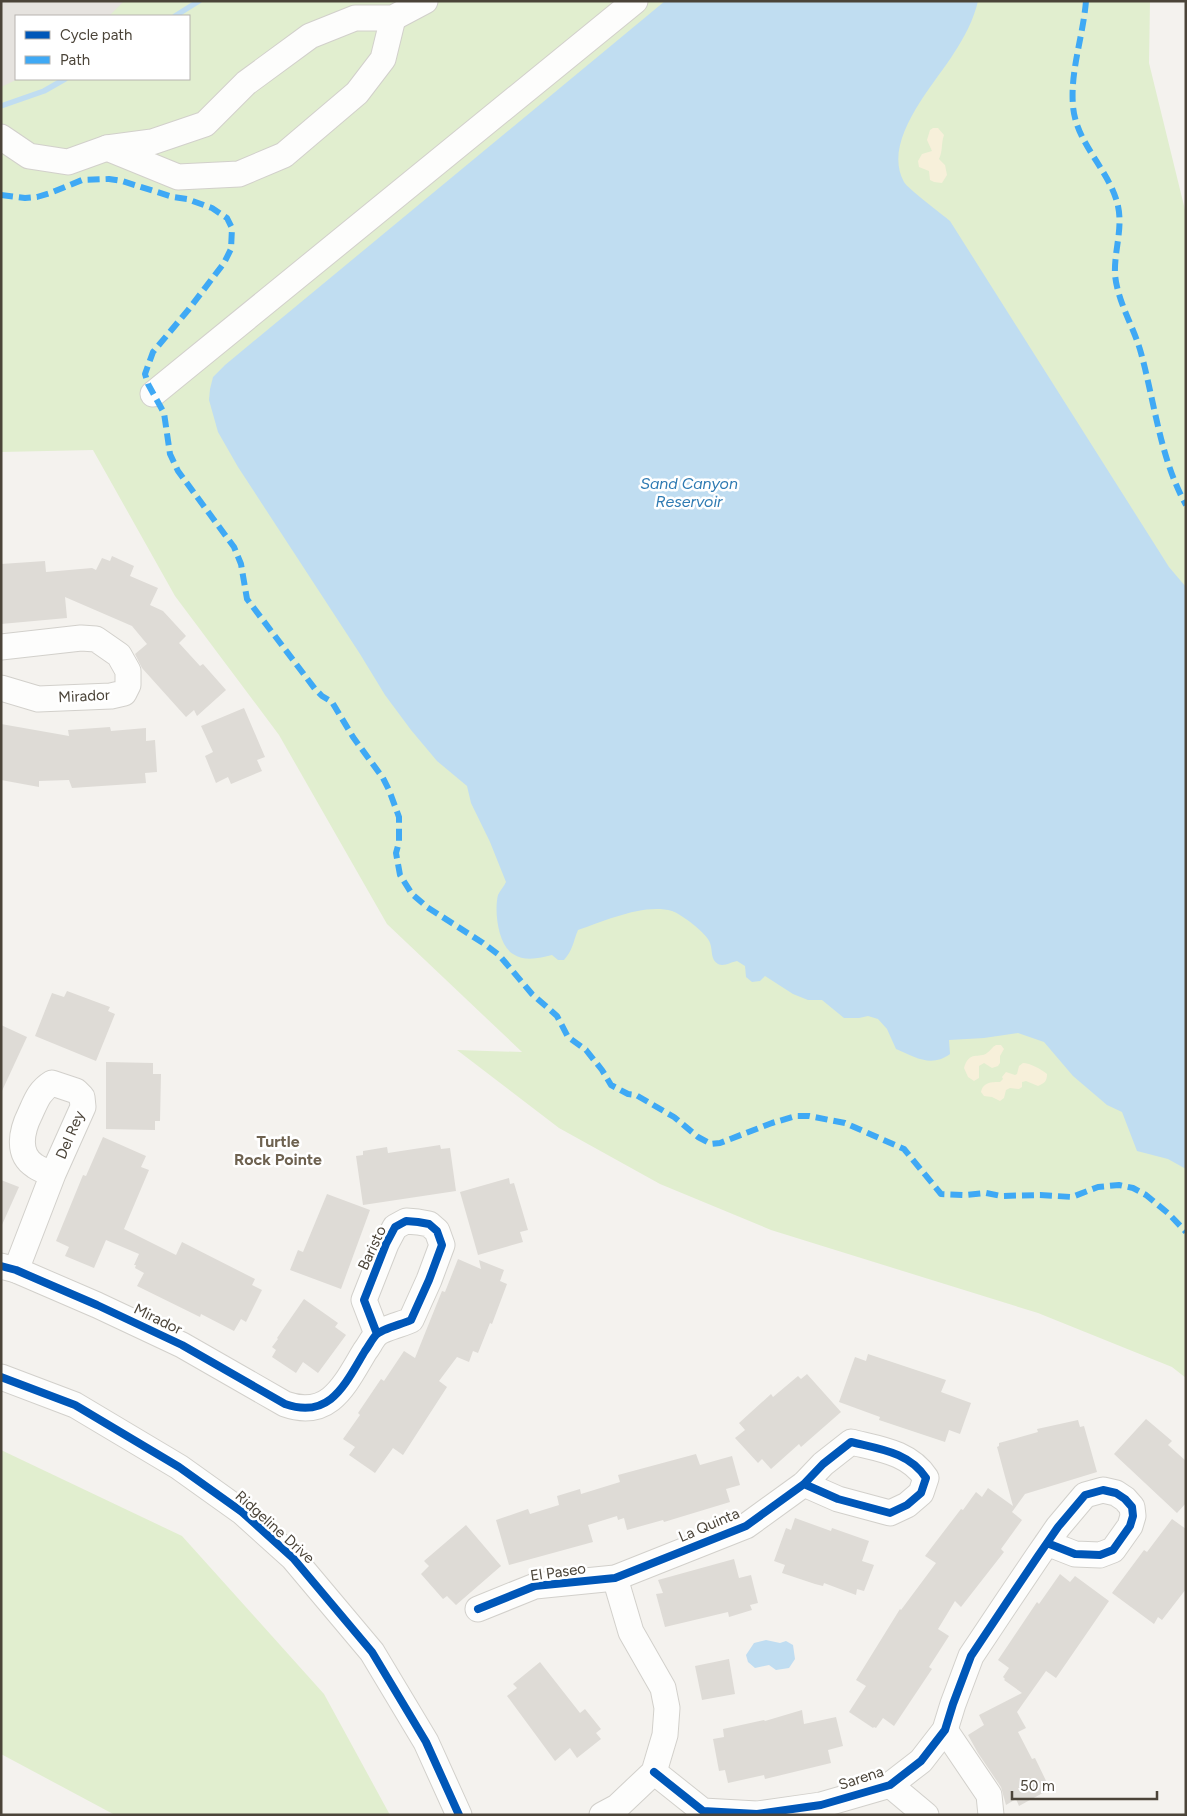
<svg xmlns="http://www.w3.org/2000/svg" width="1187" height="1816" font-family="Figtree,sans-serif">
<style>
.green{fill:#e1eecf;fill-rule:evenodd}
.sand{fill:#f7f0da}
.parking{fill:#e6e3df}
.water{fill:#c0ddf1}
.lines{fill:none;stroke-linecap:round;stroke-linejoin:round}
.stream{stroke:#c0ddf1;stroke-width:5.5}
.building{fill:#dedbd6}
.minor-casing{stroke:#d2d0cb;stroke-width:27}
.minor{stroke:#fdfdfc;stroke-width:25}
.quiet{stroke:#3fa9f5;stroke-width:6;stroke-dasharray:12 6;stroke-linecap:butt}
.cycleway-casing{stroke:#fff;stroke-width:11}
.cycleway{stroke:#0057b8;stroke-width:8}
.labels{text-anchor:middle;dominant-baseline:central;stroke-width:5;stroke-linejoin:round;paint-order:stroke}
.street-label{font-size:15px;fill:#4b4439;stroke:#fff}
.water-label{font-size:16px;font-style:italic;fill:#2e7ab2;stroke:#fff}
.neighbourhood-label{font-size:16px;font-weight:bold;fill:#6e6250;stroke:#fff}
</style>
<rect width="100%" height="100%" fill="#f4f2ee"/>
<g class="green">
<path d="M1 1H1150L1149 63 1186 214V1378L1172 1367 1038 1313 771 1230 660 1184 559 1128 457 1050 522 1052 387 924 279 735 175 596 93 450 1 452ZM16 16H189V79H16Z"/>
<polygon points="1,1450 182,1536 324,1694 390,1815 115,1815 1,1754"/>
</g>
<g class="sand">
<path d="M933 128H938L944 135C941 143 943 151 939 159L945 165 947 175 942 183 934 182 930 180 929 171 919 167 918 161 922 154 932 151 927 140 930 130Z"/>
<path d="M996 1045H1001L1004 1049 1000 1056V1063L998 1066 992 1068 984 1063 979 1066V1078L974 1081 968 1077 964 1068C969 1050 979 1059 987 1053 990 1051 992 1047 996 1045Z"/>
<path d="M1023 1063C1030 1063 1041 1069 1047 1074 1047 1082 1044 1083 1038 1086L1026 1081 1022 1082V1087L1019 1089 1010 1088 1006 1090 1004 1098 1000 1101 992 1097 984 1096 981 1092C983 1082 992 1082 1000 1082L1003 1079 1002 1077 1006 1072 1015 1075 1017 1074 1019 1066Z"/>
</g>
<polygon class="parking" points="1,1 124,1 109,16 16,16 16,79 18,79 1,87"/>
<g class="water">
<path d="M665 1H978C974 19 964 38 954 53 934 85 881 141 904 182 908 189 942 214 950 221L1169 567 1186 587V1169L1168 1159 1137 1151 1122 1112 1107 1105 1073 1076 1044 1042 1018 1033 984 1038 949 1040 950 1054C931 1068 915 1057 896 1049L887 1029 878 1019 868 1016 859 1018H844L822 1000H808L793 994 765 976 760 981 752 982 746 977 745 966 737 961C731 962 724 967 718 964 710 959 713 951 710 943 708 934 681 914 672 911 644 903 605 921 578 930 573 942 573 950 564 960H558L552 955C540 958 525 962 513 954 498 945 494 911 498 895 500 891 504 886 506 882L490 842 471 803 467 786 437 761 411 730 385 695 360 654 238 467 218 432 209 400 210 389 213 377 225 365Z"/>
<polygon points="766,1640 780,1643 786,1641 793,1645 795,1659 789,1668 776,1670 769,1665 755,1668 748,1662 746,1655 754,1643"/>
</g>
<g class="lines">
<g class="stream">
<polyline points="175,16 199,1"/>
<polyline points="1,106 44,91 65,79"/>
</g>
</g>
<g class="building">
<polygon points="112,556 134,566 130,576 158,588 150,605 163,611 186,636 179,643 200,666 203,664 226,690 197,716 194,710 186,717 142,668 135,654 147,644 132,626 65,597 67,618 1,624 1,564 45,561 46,572 92,568 96,570 102,558 110,561"/>
<polygon points="244,708 265,757 257,760 262,771 231,784 228,777 216,783 205,756 213,752 201,726"/>
<polygon points="1,724 69,736 68,730 110,727 111,731 146,728 146,741 155,740 157,772 145,773 146,783 72,788 69,780 39,781 39,787 1,780"/>
<polygon points="67,991 110,1007 108,1011 115,1014 96,1061 35,1036 52,993 64,997"/>
<polygon points="1,1025 27,1037 1,1093"/>
<polygon points="106,1062 153,1063 153,1074 161,1074 160,1121 155,1121 155,1130 106,1129"/>
<polygon points="103,1137 146,1156 141,1167 149,1170 124,1229 176,1255 182,1242 255,1279 252,1285 262,1290 246,1322 241,1319 234,1331 201,1314 200,1317 137,1286 144,1273 135,1268 136,1265 134,1265 139,1254 106,1240 94,1268 65,1256 69,1247 56,1241 83,1175 86,1176"/>
<polygon points="440,1145 441,1149 450,1148 456,1191 363,1205 356,1156 363,1155 363,1151 387,1147 388,1153"/>
<polygon points="509,1178 510,1184 514,1183 528,1230 520,1232 523,1242 478,1255 460,1192"/>
<polygon points="1,1180 19,1187 1,1227"/>
<polygon points="327,1194 370,1210 341,1289 290,1270 298,1250 303,1252"/>
<polygon points="458,1259 481,1269 479,1260 504,1270 500,1281 507,1284 492,1324 490,1323 478,1353 473,1351 469,1362 457,1357 439,1381 447,1387 403,1455 393,1448 375,1473 349,1455 355,1447 343,1439 360,1415 358,1413 381,1379 384,1381 404,1351 415,1358 442,1291 445,1292"/>
<polygon points="304,1299 338,1323 335,1327 346,1335 318,1373 303,1362 296,1373 272,1357 276,1350 272,1347 278,1339 277,1338"/>
<polygon points="868,1354 946,1380 941,1392 971,1403 960,1434 949,1430 945,1442 879,1420 880,1417 839,1402 855,1357 866,1361"/>
<polygon points="807,1374 841,1412 801,1447 799,1444 771,1469 762,1459 758,1463 735,1438 745,1430 739,1423 771,1394 773,1397 798,1376 801,1379"/>
<polygon points="1146,1419 1172,1441 1168,1445 1186,1461 1186,1503 1177,1513 1114,1454"/>
<polygon points="1078,1420 1080,1427 1084,1426 1097,1472 1025,1494 1012,1512 1022,1520 1001,1549 1004,1552 961,1607 955,1601 938,1629 949,1636 929,1667 932,1669 894,1726 883,1718 876,1728 874,1727 873,1728 849,1712 866,1686 856,1680 900,1609 901,1610 936,1563 925,1556 961,1509 963,1510 976,1492 982,1497 988,1488 1013,1506 997,1447 999,1446 999,1443 1038,1432 1037,1429"/>
<polygon points="696,1454 700,1465 732,1456 740,1485 726,1489 730,1502 664,1522 663,1520 627,1530 624,1518 618,1520 617,1516 588,1525 593,1542 509,1565 496,1520 528,1509 530,1514 559,1505 557,1496 580,1489 581,1494 620,1482 618,1475"/>
<polygon points="795,1518 831,1531 832,1528 869,1541 862,1561 874,1565 864,1591 857,1589 856,1595 824,1583 823,1586 815,1584 782,1573 785,1565 774,1561 786,1528 791,1530"/>
<polygon points="1172,1519 1186,1529 1186,1589 1162,1620 1158,1617 1154,1624 1112,1593 1144,1550 1147,1552"/>
<polygon points="466,1525 501,1566 456,1605 447,1596 443,1599 421,1574 429,1566 424,1561"/>
<polygon points="734,1559 739,1578 751,1575 758,1603 750,1605 752,1610 729,1617 728,1612 665,1627 656,1594 663,1593 658,1580"/>
<polygon points="1060,1574 1070,1582 1075,1576 1109,1601 1056,1678 1046,1671 1017,1712 1026,1728 1018,1732 1032,1759 1035,1758 1050,1789 1019,1806 1016,1799 1006,1805 1001,1787 978,1753 968,1735 984,1725 979,1715 1022,1693 1004,1680 1005,1679 1003,1677 1009,1668 998,1660 1037,1602 1039,1604"/>
<polygon points="729,1659 735,1694 702,1700 695,1666"/>
<polygon points="540,1662 580,1713 585,1709 601,1729 596,1733 601,1739 577,1758 570,1748 555,1761 507,1696 517,1688 513,1684"/>
<polygon points="802,1710 804,1724 836,1717 843,1746 828,1750 831,1763 765,1779 764,1775 728,1783 725,1770 719,1771 713,1739 724,1737 723,1729 764,1720 765,1721"/>
</g>
<g class="lines">
<defs>
<g id="minor">
<polyline points="1,137 29,156 68,162 107,148 152,142 205,124 246,83 310,36 355,18 393,18 425,1"/>
<polyline points="107,148 178,177 239,174 284,155 357,93 383,59 393,18"/>
<polyline points="153,394 635,1"/>
<polyline points="1,647 81,638 96,639 119,655 128,671 128,685 124,693 111,696 38,699 1,688"/>
<path d="M1 1266 16 1270 97 1305 182 1345 285 1404C330 1420 345 1384 365 1351 369 1346 372 1339 376 1335 381 1329 403 1324 411 1320L429 1280 442 1245 437 1231 429 1224 418 1222 406 1221 395 1227 386 1244 364 1300 377 1334"/>
<path d="M16 1270 53 1174 83 1107 82 1097 76 1091 52 1083C39 1091 36 1101 30 1114 22 1130 16 1154 35 1166 41 1170 48 1172 53 1174"/>
<polyline points="1,1377 75,1405 179,1467 242,1512 293,1558 372,1652 426,1742 459,1815"/>
<path d="M478 1609 535 1586 615 1578 746 1526 804 1484 823 1464 851 1442C879 1449 909 1452 926 1478L921 1493 907 1505 890 1513 838 1499 804 1484"/>
<polyline points="945,1730 989,1795 991,1815"/>
<polyline points="654,1772 703,1811 757,1814 821,1805 890,1785 921,1761 945,1730 953,1704 971,1656 1007,1602 1038,1556 1047,1543 1058,1527 1085,1495 1103,1490 1116,1493 1125,1499 1132,1507 1133,1516 1130,1526 1113,1550 1100,1555 1075,1554 1047,1543"/>
<polyline points="890,1785 926,1815"/>
<polyline points="602,1815 617,1807 654,1772 665,1735 667,1708 663,1688 631,1632 615,1578"/>
</g>
</defs>
<use href="#minor" class="minor-casing"/>
<use href="#minor" class="minor"/>
<g class="quiet">
<path d="M1086 1C1083 37 1070 71 1073 106 1076 144 1110 170 1118 206 1123 229 1114 251 1115 274 1117 301 1134 327 1141 353 1155 404 1160 458 1186 505"/>
<polyline points="1,195 25,198 37,197 50,193 82,180 109,179 122,181 173,197 187,199 212,208 227,218 232,228 231,249 224,263 189,309 153,352 145,374 148,384 164,413 170,454 178,471 234,547 241,564 247,599 315,689 322,696 332,702 353,737 383,778 389,790 399,817 399,842 396,853 400,875 412,894 427,907 483,943 499,955 532,994 557,1016 568,1037 586,1050 602,1070 611,1085 628,1094 636,1095 674,1117 698,1137 711,1144 720,1143 772,1123 796,1116 809,1116 845,1123 904,1149 941,1194 965,1195 986,1193 1001,1196 1040,1195 1072,1197 1098,1187 1119,1185 1133,1188 1146,1195 1169,1214 1186,1232"/>
</g>
<defs>
<g id="cycleway">
<path d="M1 1266 16 1270 97 1305 182 1345 285 1404C330 1420 345 1384 365 1351 369 1346 372 1339 376 1335 381 1329 403 1324 411 1320L429 1280 442 1245 437 1231 429 1224 418 1222 406 1221 395 1227 386 1244 364 1300 377 1334"/>
<polyline points="1,1377 75,1405 179,1467 242,1512 293,1558 372,1652 426,1742 459,1815"/>
<path d="M478 1609 535 1586 615 1578 746 1526 804 1484 823 1464 851 1442C879 1449 909 1452 926 1478L921 1493 907 1505 890 1513 838 1499 804 1484"/>
<polyline points="654,1772 703,1811 757,1814 821,1805 890,1785 921,1761 945,1730 953,1704 971,1656 1007,1602 1038,1556 1047,1543 1058,1527 1085,1495 1103,1490 1116,1493 1125,1499 1132,1507 1133,1516 1130,1526 1113,1550 1100,1555 1075,1554 1047,1543"/>
</g>
</defs>
<use href="#cycleway" class="cycleway-casing"/>
<use href="#cycleway" class="cycleway"/>
</g>
<g class="labels">
<g class="street-label">
<text transform="translate(84 696) rotate(-3)">Mirador</text>
<text transform="translate(70 1135) rotate(-67)">Del Rey</text>
<text transform="translate(372 1248) rotate(-65)">Baristo</text>
<text transform="translate(158 1319) rotate(26)">Mirador</text>
<text transform="translate(709 1525) rotate(-23)">La Quinta</text>
<text transform="translate(275 1527) rotate(42)">Ridgeline Drive</text>
<text transform="translate(558 1572) rotate(-8)">El Paseo</text>
<text transform="translate(861 1778) rotate(-18)">Sarena</text>
</g>
<g class="water-label">
<text x="689" y="483">Sand Canyon<tspan x="689" dy="18">Reservoir</tspan></text>
</g>
<g class="neighbourhood-label">
<text x="278" y="1141">Turtle<tspan x="278" dy="18">Rock Pointe</tspan></text>
</g>
</g>
<rect width="1187" height="1816" fill="none" stroke="#4b4439" stroke-width="5"/>
<rect x="15" y="15" width="175" height="65" fill="#ffffff" stroke="#b7b4b0"/>
<rect x="25" y="31" width="25" height="8" fill="#0057b8" stroke="#b7b4b0"/>
<text x="60" y="40" font-size="15" fill="#4b4439">Cycle path</text>
<rect x="25" y="56" width="25" height="8" fill="#3fa9f5" stroke="#b7b4b0"/>
<text x="60" y="65" font-size="15" fill="#4b4439">Path</text>
<path d="M1012 1791v8h145v-8" fill="none" stroke="#4b4439" stroke-width="2.5"/>
<text x="1020" y="1791" font-size="15" fill="#4b4439" stroke="#ffffff" stroke-width="4" paint-order="stroke">50 m</text>
</svg>
